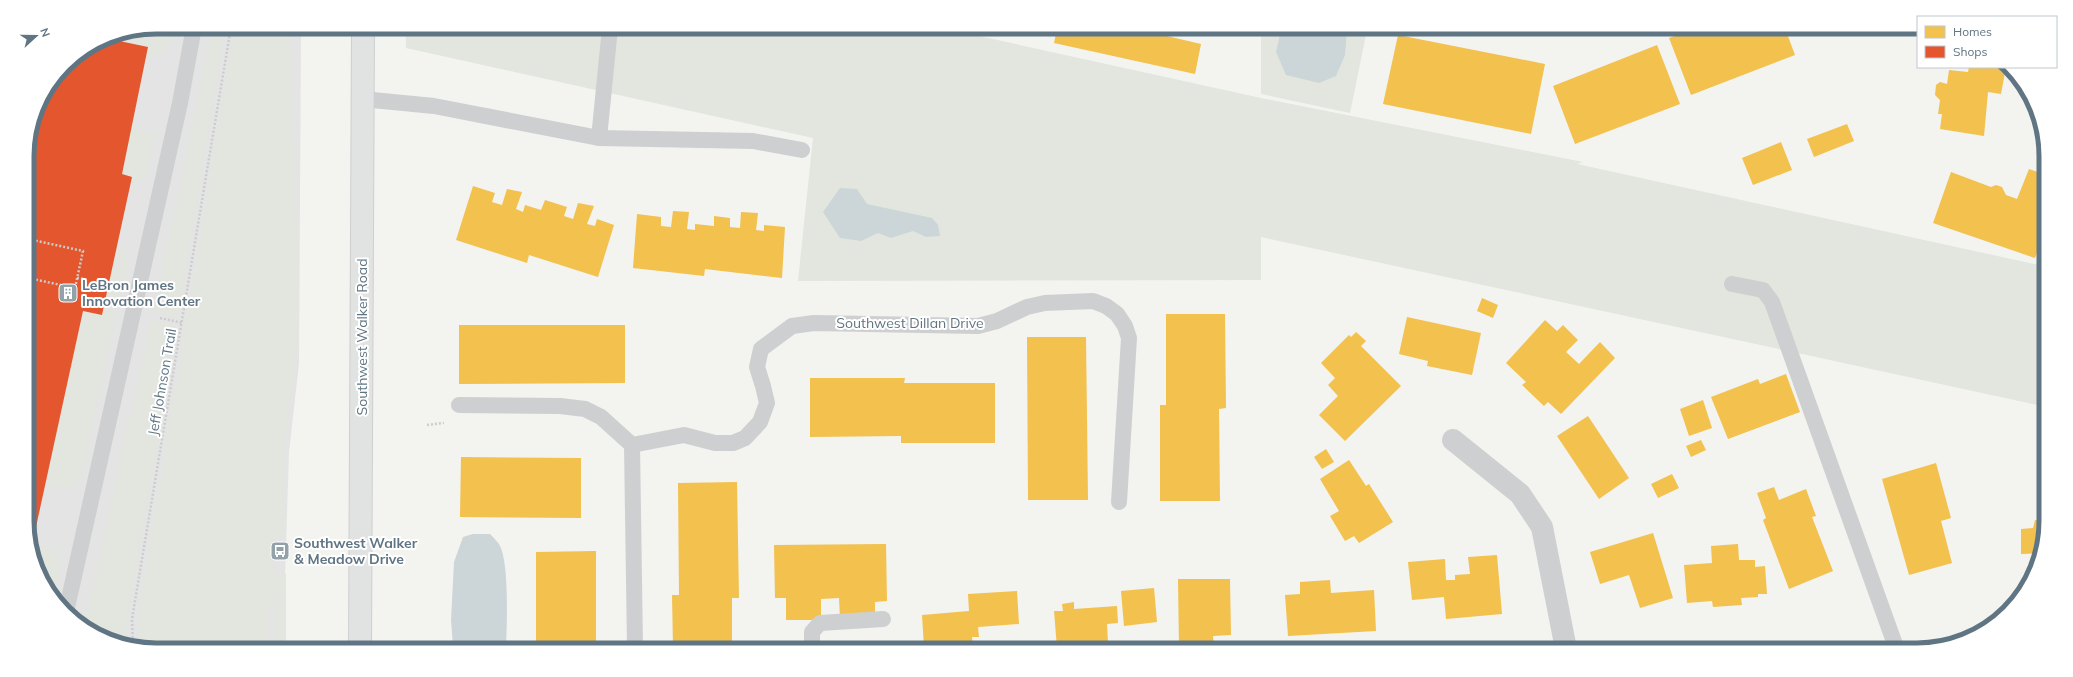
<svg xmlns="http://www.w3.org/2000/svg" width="2073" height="677" font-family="Mulish,sans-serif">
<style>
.built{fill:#e3e4e3}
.green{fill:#e2e6de}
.water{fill:#ccd6d8}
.homes{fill:#f2c14e}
.shops{fill:#e4572e}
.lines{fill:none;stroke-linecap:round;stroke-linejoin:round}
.secondary-casing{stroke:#ced0d0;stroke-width:24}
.path{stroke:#cbcccc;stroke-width:2.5;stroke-dasharray:2 2;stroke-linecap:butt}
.lane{stroke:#cecfd0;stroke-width:16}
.street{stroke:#cecfd0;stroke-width:22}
.secondary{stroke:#e1e2e2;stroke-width:22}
.labels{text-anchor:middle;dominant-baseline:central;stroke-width:4;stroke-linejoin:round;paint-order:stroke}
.poi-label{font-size:14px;font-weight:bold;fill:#607583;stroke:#fff;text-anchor:start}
.street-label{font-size:14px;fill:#607583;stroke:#fff}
.rim{fill:none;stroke:#607583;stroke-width:5}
</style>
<rect width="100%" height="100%" fill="#f3f3f0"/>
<polygon class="built" points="156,27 301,27 299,363 289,452 285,576 285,646 122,646 91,633 59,606 29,546 27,148 37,106 65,65 107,37"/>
<g class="green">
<path d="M156 27H176C173 44 163 56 146 58L148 47 105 38Z"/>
<polygon points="213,27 225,27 178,318 153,313"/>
<polygon points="235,27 290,27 299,307 297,341 284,452 286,536 274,537 274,574 286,574 286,640 275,639 275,606 267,605 267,646 153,646 140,641 138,632 140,602"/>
<polygon points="406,28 947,29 1261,98 1583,162 1577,164 2043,266 2042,406 1261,237 1261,280 798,281 813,138 406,48"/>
<polygon points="1261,30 1367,30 1350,113 1261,94"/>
<polygon points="132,128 155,133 145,176 141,181 131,183 132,177 122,174"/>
<path d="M118 242C136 258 122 286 117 306L105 303Z"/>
<polygon points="83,311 102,315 103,311 116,313 81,476 73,486 63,488 46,484"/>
<path d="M151 321 176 326 166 395 128 613V646C114 646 95 636 84 627Z"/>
<path d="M32 544C71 554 62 564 54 597L31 550Z"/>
</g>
<g class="water">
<polygon points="1281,30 1347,30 1345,55 1336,76 1319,83 1286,75 1276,52"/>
<polygon points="840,188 857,189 867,204 932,218 938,225 940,236 926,237 913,231 891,238 878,233 861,241 840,238 823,212"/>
<path d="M473 534H490C493 537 498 542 500 546 509 564 507 625 506 646H453L451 620 454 562 463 537Z"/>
</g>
<g class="homes">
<polygon points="990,29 1016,29 1015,35"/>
<polygon points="1057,29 1137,29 1201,44 1195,74 1054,43"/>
<polygon points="1689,31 1786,31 1795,55 1691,95 1669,38"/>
<polygon points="1398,35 1545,64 1531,134 1383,104"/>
<polygon points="1657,45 1680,104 1575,144 1553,86"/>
<polygon points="1969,67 2006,67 2001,94 1988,92 1984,136 1940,129 1942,114 1938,114 1940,100 1935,95 1936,85 1940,82 1947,84 1949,70 1968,72"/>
<polygon points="1847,124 1854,141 1814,157 1807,139"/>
<polygon points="1781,142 1792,170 1753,185 1742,158"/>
<polygon points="2029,169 2043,174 2043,237 2035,258 1933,223 1951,172 1991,187 1996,185 2002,187 2006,195 2017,199"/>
<polygon points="473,186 495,193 492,202 502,205 507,189 522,192 516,209 523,212 525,205 541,210 545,200 567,207 564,216 573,219 578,203 594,206 587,224 595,226 597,219 614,225 598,277 529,255 527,263 456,240"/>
<polygon points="673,211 689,212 687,229 695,230 695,224 714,226 714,216 730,218 730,227 740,228 741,212 758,213 756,230 764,231 764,225 785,227 782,278 705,269 704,276 633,268 637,214 661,217 661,226 671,227"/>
<polygon points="1482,298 1498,305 1493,318 1477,311"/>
<polygon points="1166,314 1225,314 1226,408 1219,409 1220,501 1160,501 1160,405 1166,405"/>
<polygon points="1407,317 1481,333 1472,375 1427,366 1428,361 1399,354"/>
<polygon points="1545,320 1557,331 1563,325 1578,340 1566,352 1579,364 1600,342 1615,358 1561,414 1548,402 1544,406 1522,385 1526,382 1506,363"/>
<polygon points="459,325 625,325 625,383 459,384"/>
<polygon points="1356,332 1366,341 1361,346 1401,386 1345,441 1319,415 1338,396 1328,385 1335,378 1321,363 1349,335 1351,337"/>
<polygon points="1027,337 1086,337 1088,500 1028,500"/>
<polygon points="1786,374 1800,412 1728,439 1711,397 1758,379 1760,384"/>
<polygon points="810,378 905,378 904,383 995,383 995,443 901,443 901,436 810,437"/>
<polygon points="1703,400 1712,428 1689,436 1680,409"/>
<polygon points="1588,416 1629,478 1599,499 1557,436"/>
<polygon points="1701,440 1706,450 1691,457 1686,446"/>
<polygon points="1326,449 1334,462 1322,469 1314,457"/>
<polygon points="461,457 581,458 581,518 460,517"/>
<polygon points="1349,460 1366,486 1369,484 1393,522 1359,543 1354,536 1345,541 1330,516 1339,511 1320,479"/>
<polygon points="1936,463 1951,518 1941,521 1952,563 1909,575 1882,479"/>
<polygon points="1672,474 1679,488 1658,498 1651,484"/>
<polygon points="737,482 739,598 732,598 732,647 673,647 672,595 679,595 678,483"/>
<polygon points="1774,487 1779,500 1806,489 1816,516 1812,517 1833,571 1789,589 1763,520 1766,518 1757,493"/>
<polygon points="2035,520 2042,520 2042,553 2021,554 2021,529 2033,528"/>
<polygon points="1653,533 1673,598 1640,608 1629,575 1600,584 1590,552"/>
<polygon points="886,544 887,601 875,602 875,618 840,619 839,598 821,599 821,620 786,620 786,598 775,598 774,545"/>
<polygon points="1738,544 1739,560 1755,560 1755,567 1765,566 1767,594 1758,594 1758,597 1741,598 1742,605 1713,607 1712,601 1687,603 1684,565 1712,563 1711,546"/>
<polygon points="596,551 596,647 536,647 536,552"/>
<polygon points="1497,555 1502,614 1446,619 1444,597 1412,600 1408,562 1445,559 1446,580 1455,580 1455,575 1470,574 1468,557"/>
<polygon points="1178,579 1230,579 1231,635 1213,636 1214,648 1179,648"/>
<polygon points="1330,580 1331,593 1374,590 1376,631 1288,636 1285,595 1300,594 1300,582"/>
<polygon points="1154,588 1157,622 1124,626 1121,591"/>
<polygon points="1017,591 1019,624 978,627 979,637 972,637 973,647 924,647 922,615 969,611 968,594"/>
<polygon points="1074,602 1074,609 1117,606 1118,623 1107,624 1108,643 1085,645 1086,648 1057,648 1054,611 1063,611 1062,604"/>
<rect x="833" y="644" width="66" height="3"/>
</g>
<g class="shops">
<polygon points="105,38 148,47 122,174 132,177 102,315 83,311 31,550 29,546 27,148 37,106 65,65"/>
<polygon points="275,545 285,546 285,557 275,557"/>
</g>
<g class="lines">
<defs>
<polyline id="secondary" points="360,646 363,28"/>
</defs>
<use href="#secondary" class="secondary-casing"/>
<g class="path">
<polyline points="28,239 83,251 75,288 28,278"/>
<polyline points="77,278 85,279"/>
<polyline points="160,318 183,323"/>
<polyline points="427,425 444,423"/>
<polyline points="133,646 132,619 231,27"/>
</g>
<g class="lane">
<polyline points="362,99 434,106 599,138 753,141 802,150"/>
<polyline points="599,138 610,28"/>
<polyline points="1732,284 1763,290 1772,302 1897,650"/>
<polyline points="459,405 560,406 585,409 601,417 632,445"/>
<polyline points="66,612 180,103 194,27"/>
<polyline points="635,647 632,445 684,435 715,443 733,443 745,438 760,422 767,403 763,386 757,367 761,349 792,326 814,323 978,326 997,321 1027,307 1045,303 1093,301 1106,306 1117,314 1125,326 1129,338 1119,502"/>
<polyline points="812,647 812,632 820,623 883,619"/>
</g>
<polyline class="street" points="1453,440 1520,494 1542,527 1566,649"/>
<use href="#secondary" class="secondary"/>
</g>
<defs>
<symbol id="building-square" viewBox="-11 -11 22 22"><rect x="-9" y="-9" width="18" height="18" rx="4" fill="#93a1a9" stroke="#fff"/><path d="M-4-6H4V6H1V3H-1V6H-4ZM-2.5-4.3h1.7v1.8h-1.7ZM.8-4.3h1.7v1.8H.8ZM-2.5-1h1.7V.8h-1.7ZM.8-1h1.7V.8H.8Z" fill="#fff"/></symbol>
<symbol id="bus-square" viewBox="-11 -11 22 22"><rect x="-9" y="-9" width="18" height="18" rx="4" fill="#93a1a9" stroke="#fff"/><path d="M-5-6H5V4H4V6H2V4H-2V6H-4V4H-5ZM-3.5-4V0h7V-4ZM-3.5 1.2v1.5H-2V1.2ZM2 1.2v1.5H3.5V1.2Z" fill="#fff"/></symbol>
</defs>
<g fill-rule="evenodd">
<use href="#building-square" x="57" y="282" width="22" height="22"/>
<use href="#bus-square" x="269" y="540" width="22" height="22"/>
</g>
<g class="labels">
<g class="poi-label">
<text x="82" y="285">LeBron James<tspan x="82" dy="16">Innovation Center</tspan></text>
<text x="294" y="543">Southwest Walker<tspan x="294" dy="16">&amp; Meadow Drive</tspan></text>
</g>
<g class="street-label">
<text x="910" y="323">Southwest Dillan Drive</text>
<text transform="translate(362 337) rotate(-90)">Southwest Walker Road</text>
<text transform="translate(162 382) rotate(-80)">Jeff Johnson Trail</text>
</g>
</g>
<path d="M0 0H2073V677H0ZM156 34H1917A122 122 0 0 1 2039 156V521A122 122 0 0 1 1917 643H156A122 122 0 0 1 34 521V156A122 122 0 0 1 156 34Z" fill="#fff" fill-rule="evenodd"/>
<path class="rim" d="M156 34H1917A122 122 0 0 1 2039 156V521A122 122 0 0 1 1917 643H156A122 122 0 0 1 34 521V156A122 122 0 0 1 156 34Z"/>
<rect x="1917" y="16" width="140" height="52" fill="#ffffff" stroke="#bfc8cd"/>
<rect x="1925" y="26" width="20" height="12" fill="#f2c14e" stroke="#bfc8cd"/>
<text x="1953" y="36" font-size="12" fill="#607583">Homes</text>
<rect x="1925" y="46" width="20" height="12" fill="#e4572e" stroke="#bfc8cd"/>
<text x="1953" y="56" font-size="12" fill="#607583">Shops</text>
<g transform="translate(36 36) rotate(69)" stroke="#ffffff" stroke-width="3" paint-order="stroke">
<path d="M0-3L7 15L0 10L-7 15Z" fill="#607583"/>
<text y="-6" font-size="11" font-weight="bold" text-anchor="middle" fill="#607583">N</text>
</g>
</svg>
